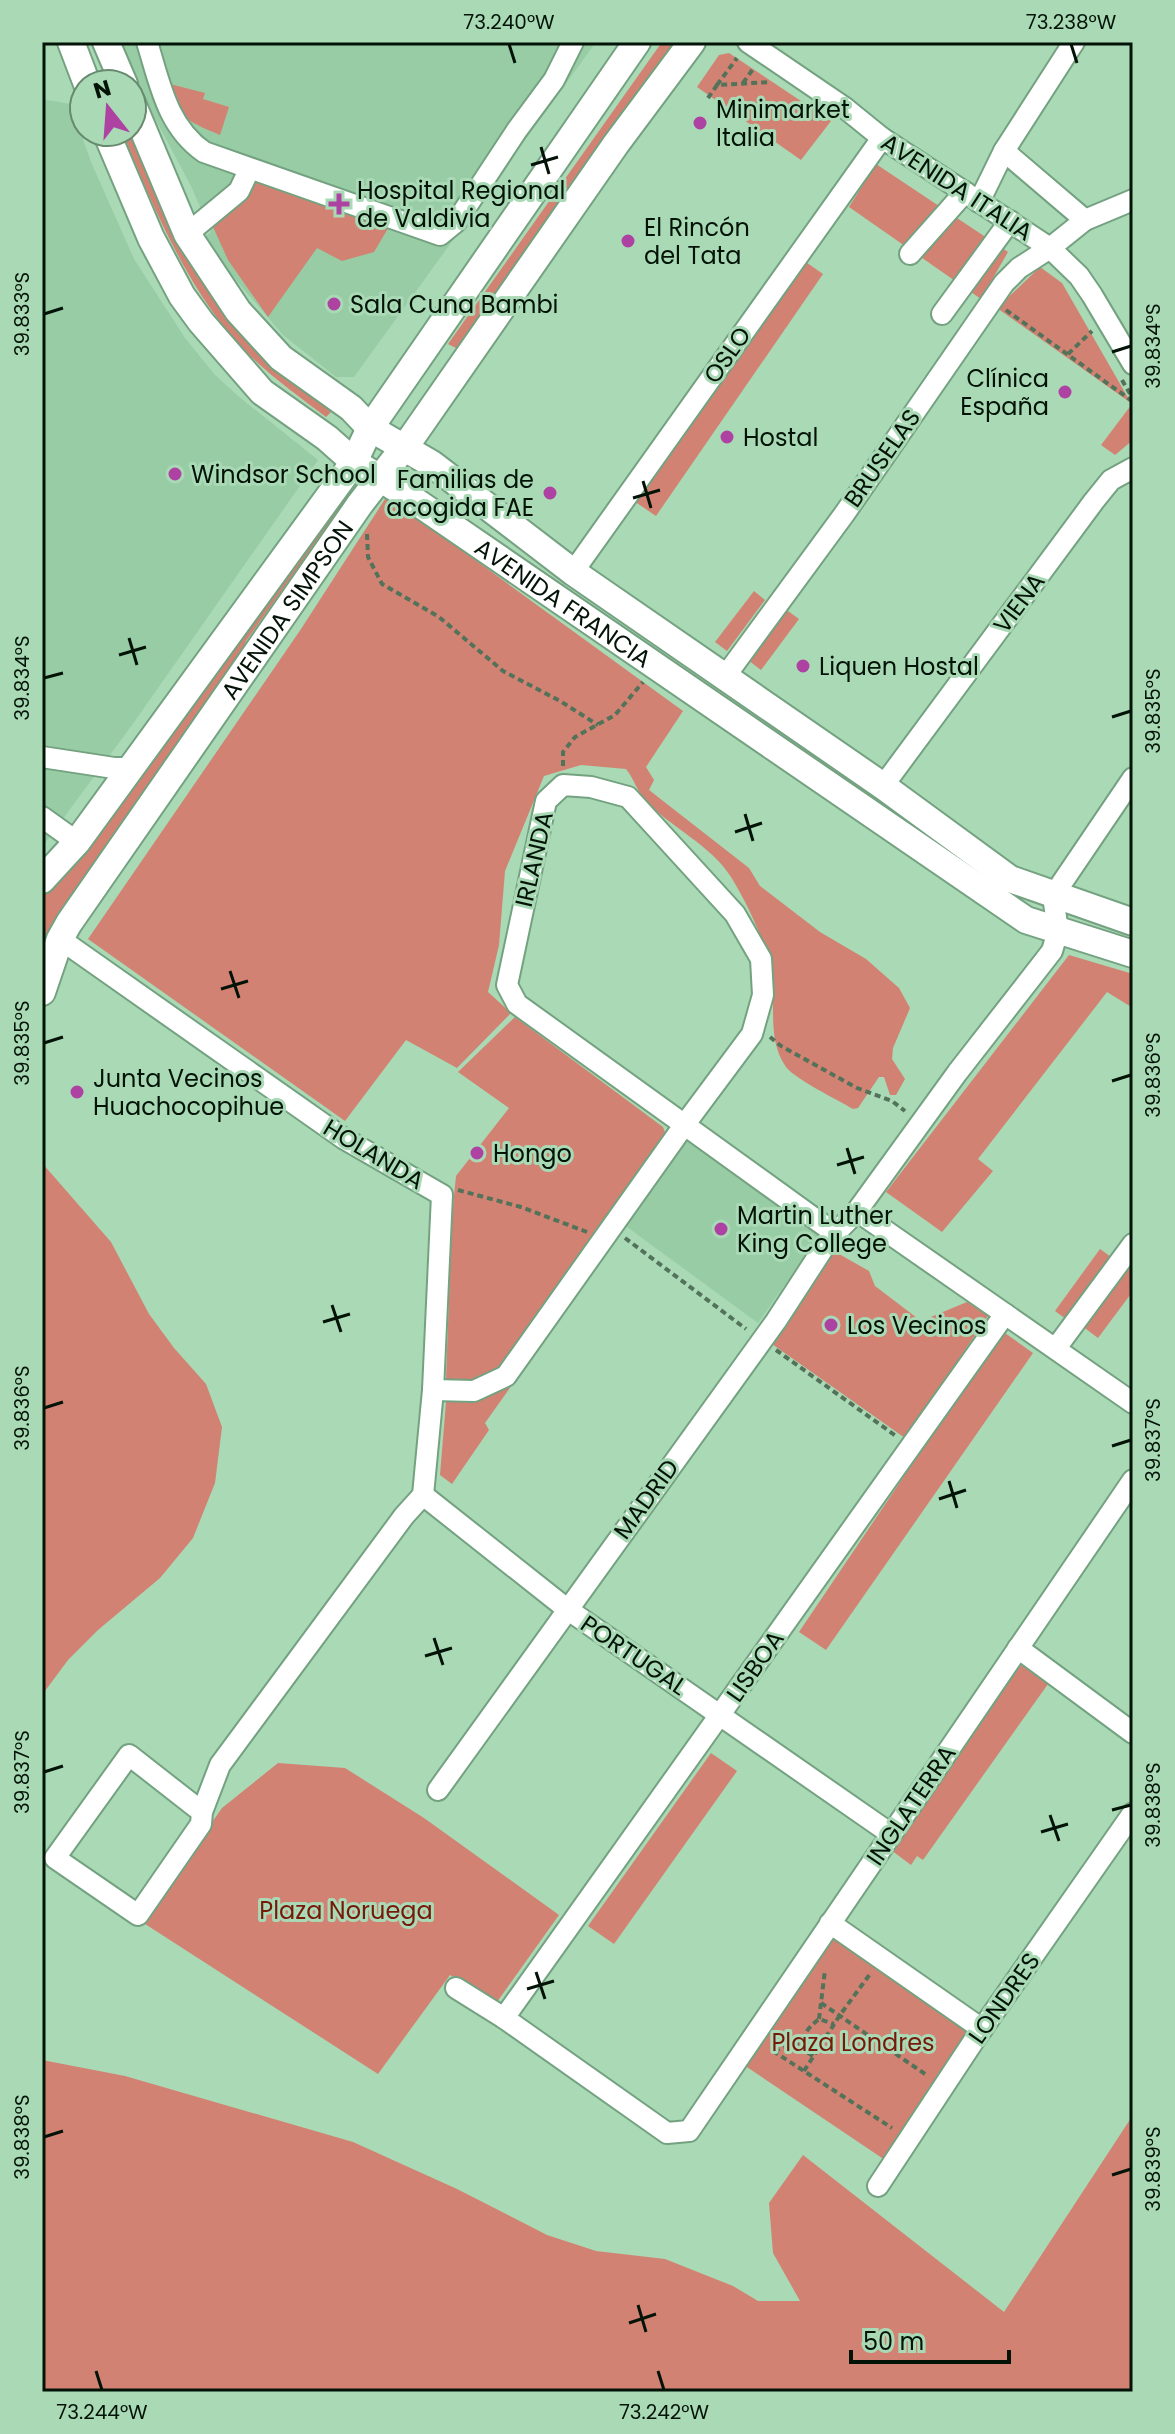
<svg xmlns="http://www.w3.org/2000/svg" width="1175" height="2434" font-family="Poppins,sans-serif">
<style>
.built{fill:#97cca4}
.green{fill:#d28272}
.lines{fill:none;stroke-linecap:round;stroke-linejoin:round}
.minor-casing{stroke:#74a280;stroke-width:24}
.major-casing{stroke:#74a280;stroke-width:30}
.path{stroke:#53725a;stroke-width:4;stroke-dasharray:6 4;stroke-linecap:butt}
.minor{stroke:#fff;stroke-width:20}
.major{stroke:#fff;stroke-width:26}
.ticks{fill:none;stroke:#031307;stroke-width:3}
.poi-dot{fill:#ae42a2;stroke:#a9d9b5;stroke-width:3}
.labels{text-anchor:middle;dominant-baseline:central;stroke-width:6;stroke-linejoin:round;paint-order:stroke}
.poi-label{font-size:24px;fill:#031307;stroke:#a9d9b5;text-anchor:start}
.street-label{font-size:24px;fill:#031307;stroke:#a9d9b5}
.park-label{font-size:24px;fill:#771909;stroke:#a9d9b5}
.neatline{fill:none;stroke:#031307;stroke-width:3}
.ticks-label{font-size:20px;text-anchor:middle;fill:#031307}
</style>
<rect width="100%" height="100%" fill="#a9d9b5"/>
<g class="built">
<polygon points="122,42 596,42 354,377 336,377 283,335 230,273 205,237 211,232 191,186 135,81"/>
<polygon points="42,99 70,104 91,162 134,259 185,338 215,375 238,396 318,460 132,725 42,847"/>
<polygon points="685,1140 820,1234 758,1323 623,1224"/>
</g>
<g class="green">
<polygon points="662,42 680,42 460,350 448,344"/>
<polygon points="729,53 831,121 801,160 697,87 719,55"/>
<path d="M166 83 205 93 203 99 229 107 220 135C185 120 180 119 166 83Z"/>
<path d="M122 132H132L275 366 332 411 326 417C293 392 256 366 229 333 181 275 151 201 122 132Z"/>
<polygon points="876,164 1008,252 981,299 849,207"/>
<polygon points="258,178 393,220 374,252 342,261 317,248 268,317 228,260 209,218"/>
<polygon points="800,258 823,274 656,516 628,497"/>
<polygon points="1040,267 1062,283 1131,403 997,308"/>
<polygon points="1132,404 1133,440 1115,455 1101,445"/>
<polygon points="348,488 352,492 246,641 235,669 51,925 42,952 42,896 89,845"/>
<path d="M387 496 683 711 646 767 654 780 649 790 749 868 760 886 820 932 866 959 899 988 910 1008 893 1048 892 1059 905 1079 896 1095H890L884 1077H879L858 1108 853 1109C838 1100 795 1079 786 1067 765 1037 778 1000 770 966 764 939 746 901 731 877 710 844 671 828 645 800 637 791 634 779 626 769L581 765 544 776 505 871 499 945 488 992 511 1013 457 1068 406 1040 345 1121 88 939 301 629Z"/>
<polygon points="754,591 765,600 727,651 715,642"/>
<polygon points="781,606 799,619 761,670 744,657"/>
<polygon points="1069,955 1133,974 1133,1008 1107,992 978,1159 993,1171 942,1232 886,1192"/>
<polygon points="515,1017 663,1127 666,1135 499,1373 484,1382 446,1380 452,1216 456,1176 509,1108 458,1072"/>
<polygon points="42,1163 111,1242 149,1314 174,1348 206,1384 222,1427 215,1483 193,1538 160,1578 98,1630 68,1660 42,1695"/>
<polygon points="614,1236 617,1237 485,1423 489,1430 452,1484 440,1475 446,1402 506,1385"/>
<polygon points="1100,1249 1111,1257 1066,1319 1055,1311"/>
<polygon points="832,1250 869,1271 875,1286 921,1321 967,1302 988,1316 905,1438 772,1344"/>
<polygon points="1127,1265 1133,1269 1133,1291 1098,1338 1082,1326"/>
<polygon points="1002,1331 1033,1353 826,1650 799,1632"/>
<polygon points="1021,1665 1048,1684 923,1860 917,1856 911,1865 891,1850"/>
<polygon points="711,1753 737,1771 614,1944 588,1926"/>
<polygon points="278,1763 345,1768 424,1818 559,1915 497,2002 450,1975 378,2074 142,1922 222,1808"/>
<polygon points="826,1927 970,2027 885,2160 738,2061"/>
<polygon points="42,2060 125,2076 353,2142 457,2189 547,2235 596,2251 665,2259 733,2286 758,2301 800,2301 773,2253 769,2203 803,2155 1004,2312 1133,2115 1133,2392 42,2392"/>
</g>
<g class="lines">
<defs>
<g id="minor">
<path d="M147 42C160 84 167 126 204 152L440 235 457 221 517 130 554 80 573 42"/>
<polyline points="748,42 845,108 882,138 1050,248 1079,276 1092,295 1133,364"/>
<polyline points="1004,151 1085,220"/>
<polyline points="979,202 1004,151 1074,42"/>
<polyline points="187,234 239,191 249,170"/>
<polyline points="910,254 965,192"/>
<polyline points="942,314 1010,221"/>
<polyline points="573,572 882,138"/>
<polyline points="724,678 845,513 1004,283 1019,268 1050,248 1085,220 1133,200"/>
<polyline points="42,757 114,768 132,768"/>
<polyline points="883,786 1094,501 1111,480 1133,468"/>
<polyline points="42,817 77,842"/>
<polyline points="60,939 343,1138 442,1195 433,1390 423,1495"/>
<polyline points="857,1211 1133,1403"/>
<polyline points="1056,1348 1133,1244"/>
<polyline points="433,1390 474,1391 506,1376 685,1124 752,1034 763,995 761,959 735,914 628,797 591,787 563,785 546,801 507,985 517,1004 836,1234"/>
<polyline points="423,1495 567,1609 891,1834"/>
<polyline points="1018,1648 1133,1733"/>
<polyline points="438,1790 776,1321 828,1241 857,1211 957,1073 1052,951 1058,931 1053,896 1133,778"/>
<polyline points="202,1812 201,1824 138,1915 55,1858 129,1755 202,1812 220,1765 404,1516 423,1495"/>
<polyline points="830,1923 982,2029"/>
<polyline points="456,1988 504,2018 667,2133 689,2131 1133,1480"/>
<polyline points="504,2018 1005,1314"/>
<polyline points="878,2186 973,2042 1133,1813"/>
</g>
<g id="major">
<polyline points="71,42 87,84"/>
<polyline points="106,42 124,84"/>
<polyline points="132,103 187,234 238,311 281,358 351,408 370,428 432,464 573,572 883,786 1010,879 1133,922"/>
<path id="s1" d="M106 132 151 238 182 296 201 322 262 392 327 438 354 462 405 494 1026 920 1133 954"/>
<polyline points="42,880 77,842 354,462 370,428 637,42"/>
<path id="s2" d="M42 992 60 939 69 923 360 504 412 437 616 144 692 42"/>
</g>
</defs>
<use href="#minor" class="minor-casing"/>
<use href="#major" class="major-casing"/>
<g class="path">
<polyline points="743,83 753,69"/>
<polyline points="717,85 737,58"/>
<polyline points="708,98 717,85 771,82"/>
<polyline points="1006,310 1132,401"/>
<polyline points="1068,354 1092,331"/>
<polyline points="1122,380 1133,399"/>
<polyline points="367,534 368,557 382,584 439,617 503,671 560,701 598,725"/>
<polyline points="563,766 563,752 575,737 615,715 643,682"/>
<polyline points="770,1037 781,1046 857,1088 892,1101 905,1111"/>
<polyline points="458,1190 521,1207 587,1232"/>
<polyline points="625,1238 746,1329"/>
<polyline points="776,1350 896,1436"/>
<polyline points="821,2003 928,2076"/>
<polyline points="819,2019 825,1970"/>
<polyline points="773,2051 892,2128"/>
<polyline points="774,2051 802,2042"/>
<path d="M813 2056 805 2051C801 2035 807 2029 819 2019L834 2024"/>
<polyline points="804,2071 840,2015 870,1974"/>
</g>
<use href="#minor" class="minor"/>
<use href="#major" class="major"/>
</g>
<path class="ticks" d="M509 44 515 63M1071 44 1077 63M541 147 549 174M531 165 558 157M44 314 63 308M1112 352 1131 346M643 481 651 508M633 498 660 490M129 638 137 665M119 655 146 647M44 678 63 673M1112 717 1131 711M745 814 753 841M735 832 762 823M230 971 239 998M221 989 248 981M44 1043 63 1037M1112 1081 1131 1075M847 1148 855 1174M837 1165 864 1157M332 1305 341 1332M323 1322 350 1314M44 1408 63 1402M1112 1446 1131 1440M949 1481 957 1508M939 1499 966 1490M434 1638 443 1665M425 1656 452 1648M44 1772 63 1766M1112 1810 1131 1805M1050 1815 1059 1841M1041 1832 1068 1824M536 1972 545 1999M527 1989 554 1981M44 2137 63 2131M1112 2175 1131 2169M638 2305 646 2332M629 2323 656 2314M96 2371 102 2390M658 2371 664 2390"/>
<g class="poi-dot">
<circle cx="700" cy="123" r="8"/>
<path d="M335 192h8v8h8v8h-8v8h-8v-8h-8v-8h8z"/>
<circle cx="628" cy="241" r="8"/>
<circle cx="334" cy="304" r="8"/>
<circle cx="1065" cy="392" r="8"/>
<circle cx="727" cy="437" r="8"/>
<circle cx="175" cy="474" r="8"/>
<circle cx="550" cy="493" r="8"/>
<circle cx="803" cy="666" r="8"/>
<circle cx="77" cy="1092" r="8"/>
<circle cx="477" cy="1153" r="8"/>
<circle cx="721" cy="1229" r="8"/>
<circle cx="831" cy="1325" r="8"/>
</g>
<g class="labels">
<g class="poi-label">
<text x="716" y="109">Minimarket<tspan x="716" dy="28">Italia</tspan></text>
<text x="357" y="190">Hospital Regional<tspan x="357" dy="28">de Valdivia</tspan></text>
<text x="644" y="227">El Rincón<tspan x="644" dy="28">del Tata</tspan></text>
<text x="350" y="304">Sala Cuna Bambi</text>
<text x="1049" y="378" text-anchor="end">Clínica<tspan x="1049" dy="28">España</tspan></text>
<text x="743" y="437">Hostal</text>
<text x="191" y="474">Windsor School</text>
<text x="534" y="479" text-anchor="end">Familias de<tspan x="534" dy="28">acogida FAE</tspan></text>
<text x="819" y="666">Liquen Hostal</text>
<text x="93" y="1078">Junta Vecinos<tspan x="93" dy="28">Huachocopihue</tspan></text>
<text x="493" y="1153">Hongo</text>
<text x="737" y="1215">Martin Luther<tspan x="737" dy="28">King College</tspan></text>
<text x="847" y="1325">Los Vecinos</text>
</g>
<g class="street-label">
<text transform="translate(957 187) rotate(33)">AVENIDA ITALIA</text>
<text transform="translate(727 355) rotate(-55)">OSLO</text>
<text transform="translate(882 458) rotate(-55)">BRUSELAS</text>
<text stroke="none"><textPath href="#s1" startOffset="674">AVENIDA FRANCIA</textPath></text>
<text transform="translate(1019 603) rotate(-53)">VIENA</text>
<text stroke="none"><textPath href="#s2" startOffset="456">AVENIDA SIMPSON</textPath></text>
<text transform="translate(534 859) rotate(-77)">IRLANDA</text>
<text transform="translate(374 1154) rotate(31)">HOLANDA</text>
<text transform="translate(646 1499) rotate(-54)">MADRID</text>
<text transform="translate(634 1655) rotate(34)">PORTUGAL</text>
<text transform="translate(755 1666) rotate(-55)">LISBOA</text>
<text transform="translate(911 1805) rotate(-56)">INGLATERRA</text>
<text transform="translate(1004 1998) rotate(-55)">LONDRES</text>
</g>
<g class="park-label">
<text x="346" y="1910">Plaza Noruega</text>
<text x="853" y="2042">Plaza Londres</text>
</g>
</g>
<rect width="1175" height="2434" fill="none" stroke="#a9d9b5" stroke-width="88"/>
<g transform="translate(108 108) rotate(343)"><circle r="38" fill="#a9d9b5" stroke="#678a6f" stroke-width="2"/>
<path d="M0-6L14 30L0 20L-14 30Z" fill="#ae42a2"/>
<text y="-12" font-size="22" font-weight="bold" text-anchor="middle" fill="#031307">N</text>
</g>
<path d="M851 2350v12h158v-12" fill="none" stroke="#031307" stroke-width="4"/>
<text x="863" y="2350" font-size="24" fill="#031307" stroke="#a9d9b5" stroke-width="6" paint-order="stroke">50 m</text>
<rect x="44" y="44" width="1087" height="2346" class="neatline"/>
<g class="ticks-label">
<text x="509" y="29">73.240°W</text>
<text x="1071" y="29">73.238°W</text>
<text transform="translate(22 314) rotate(-90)" y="7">39.833°S</text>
<text transform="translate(1153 346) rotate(-90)" y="7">39.834°S</text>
<text transform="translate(22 678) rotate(-90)" y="7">39.834°S</text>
<text transform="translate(1153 711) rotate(-90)" y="7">39.835°S</text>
<text transform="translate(22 1043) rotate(-90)" y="7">39.835°S</text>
<text transform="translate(1153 1075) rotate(-90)" y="7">39.836°S</text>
<text transform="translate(22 1408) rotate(-90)" y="7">39.836°S</text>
<text transform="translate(1153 1440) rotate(-90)" y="7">39.837°S</text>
<text transform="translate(22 1772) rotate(-90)" y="7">39.837°S</text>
<text transform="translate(1153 1805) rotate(-90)" y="7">39.838°S</text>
<text transform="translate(22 2137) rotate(-90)" y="7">39.838°S</text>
<text transform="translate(1153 2169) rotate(-90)" y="7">39.839°S</text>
<text x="102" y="2419">73.244°W</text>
<text x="664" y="2419">73.242°W</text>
</g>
</svg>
